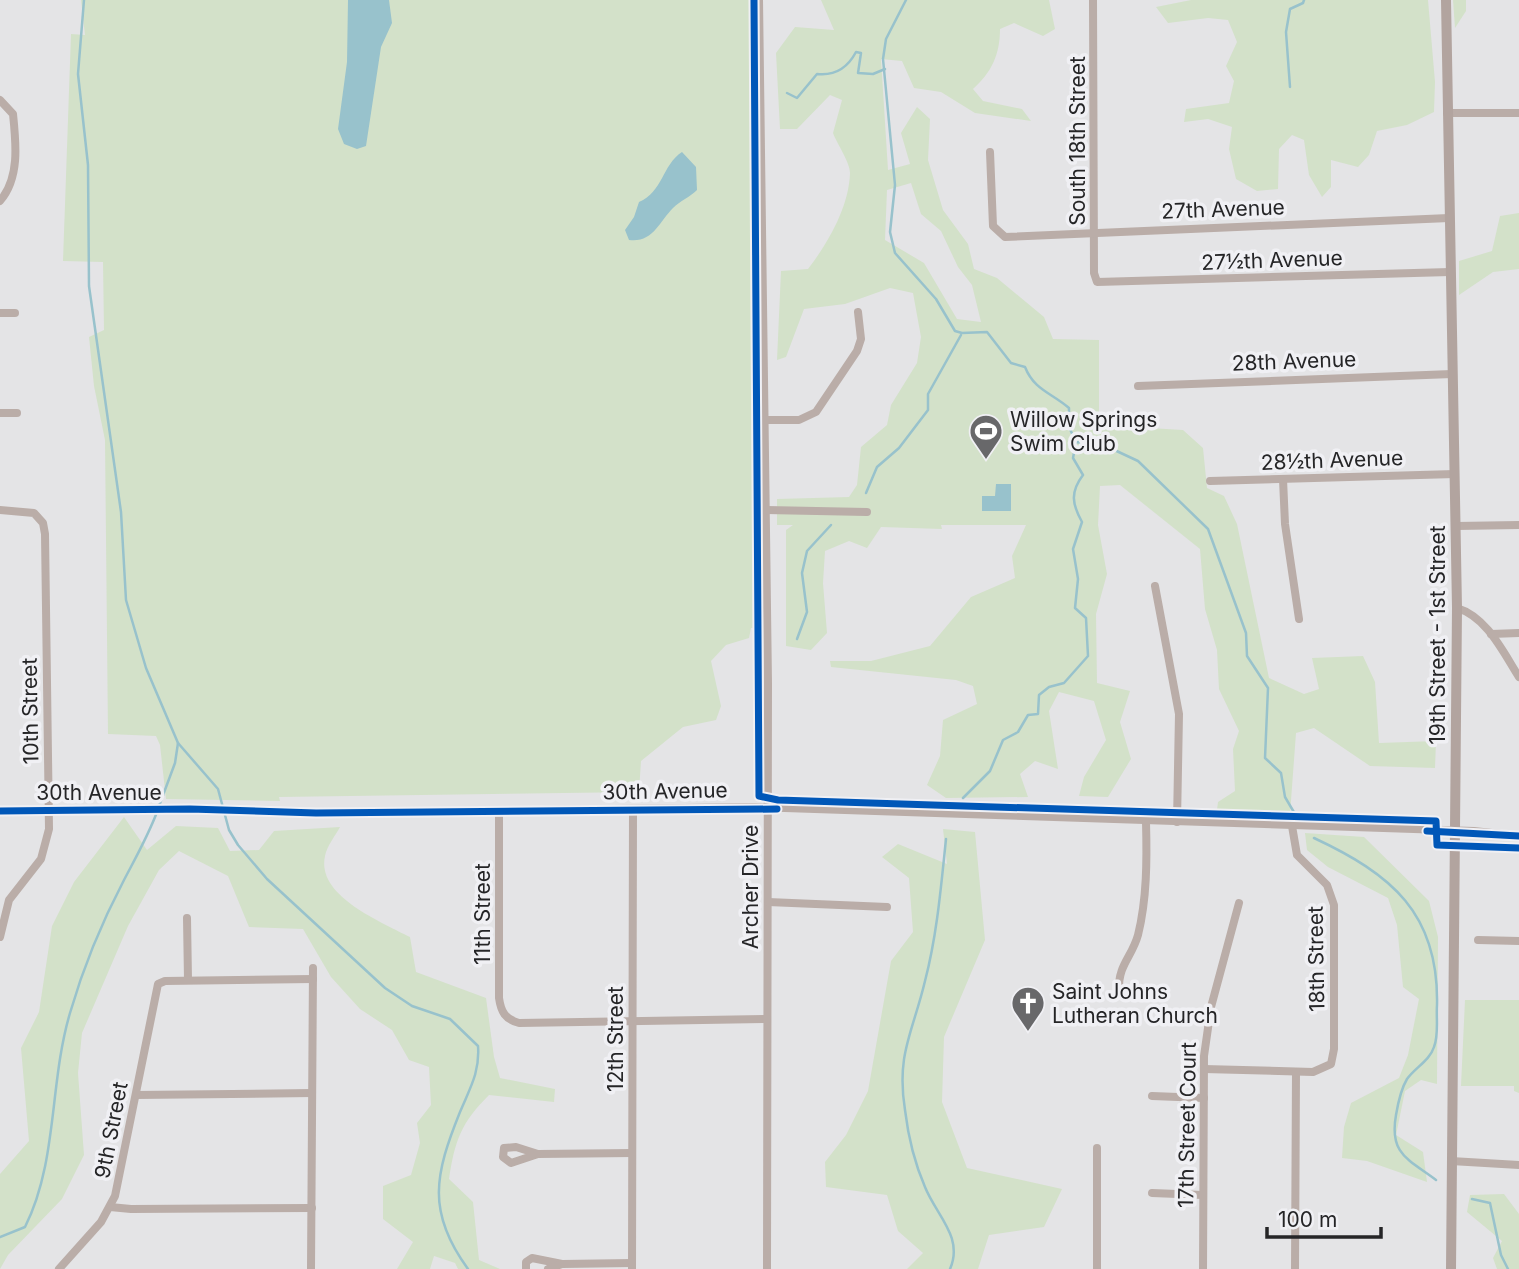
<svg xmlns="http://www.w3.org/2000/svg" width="1519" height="1269" font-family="Inter,sans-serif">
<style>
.green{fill:#d3e1c9;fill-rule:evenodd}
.water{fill:#98c2cc}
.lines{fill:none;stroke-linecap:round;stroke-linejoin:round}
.stream{stroke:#98c2cc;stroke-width:2.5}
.minor{stroke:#baada8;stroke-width:8}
.major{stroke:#b2a49f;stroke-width:10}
.cycleway-casing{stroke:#f0f0f4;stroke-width:11}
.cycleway{stroke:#0057b8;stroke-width:7}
.labels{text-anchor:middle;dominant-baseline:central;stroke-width:7;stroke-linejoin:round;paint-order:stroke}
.street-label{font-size:21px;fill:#252527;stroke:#f0f0f4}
.poi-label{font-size:21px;fill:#252527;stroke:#f0f0f4;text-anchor:start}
</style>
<rect width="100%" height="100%" fill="#e4e4e6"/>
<g class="green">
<polygon points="81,0 752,0 757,628 751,628 749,638 726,645 711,661 721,706 716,720 683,727 641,761 639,792 279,797 280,801 166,799 160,745 156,736 108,734 105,440 94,386 89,337 104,330 103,262 63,261 71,34 85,35"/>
<path d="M821 0H1049L1055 29 1043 36 1014 23 1000 29C1000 54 992 72 973 89L983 101 1022 109 1031 121 975 113 941 92 914 88 902 61 881 59 888 170 910 164 901 133 917 107 930 119 928 160 943 210 968 244 974 269 997 278 1044 317 1053 339 1099 340V425L1183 430 1203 448 1207 488 1224 496 1237 524 1269 678 1304 694 1319 689 1312 658 1363 656 1375 682 1379 743 1436 741 1435 768 1370 766 1314 728 1296 733 1290 814 1217 810 1218 802 1235 791 1233 749 1239 731 1219 689 1217 650 1205 609 1200 549 1120 485 1100 486 1098 525 1107 574 1096 614 1097 683 1130 691 1120 722 1131 759 1108 797 1079 796 1084 777 1106 740 1094 701 1059 692 1049 711 1058 769 1035 761 1020 774 1028 797 946 798 927 785 940 756 943 720 977 704 973 686 956 680 831 667 830 661H871L930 646 971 597 1015 578 1012 556 1026 525H941L942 529 881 527 867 548 849 541 825 551 823 583 827 633 811 650 786 646V530L793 525H777V499L849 497 857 485 861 447 887 425 891 405 917 363 921 337 913 293 890 288 845 304 804 309 786 357 777 360 781 271 808 269C828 243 849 207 850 173 850 162 837 144 833 133L842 100 830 95 797 129H780L776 53 795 27 834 30ZM911 183 921 214 941 231 958 267 972 285 981 322 957 319 924 263 885 240 887 190Z"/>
<polygon points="1191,0 1428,0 1435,82 1434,112 1407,125 1377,131 1369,155 1358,167 1331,160 1331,187 1322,197 1309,175 1304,140 1292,135 1279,149 1278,189 1257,191 1236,179 1229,149 1232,127 1208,119 1184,122 1186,109 1229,103 1234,81 1226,66 1237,42 1228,20 1208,18 1168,23 1156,7"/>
<polygon points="1453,0 1466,0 1466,11 1455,28"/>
<polygon points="1519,213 1519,269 1493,272 1459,295 1459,261 1492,251 1500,216"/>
<path d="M124 817 147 850 176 826 218 828 230 851 259 850 274 831 340 827C335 836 327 846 325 856 316 896 382 922 410 937L416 972 486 998 494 1057 500 1078 555 1089 554 1102 489 1095C461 1123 455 1140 449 1179L473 1202 479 1260 500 1269H458L455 1263 434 1256 430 1269H397L413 1242 383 1219V1186L411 1175 420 1143 417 1123 431 1105 429 1067 409 1060 392 1030 360 1009 331 977 303 929 249 927 228 876 179 851 159 870 128 926 82 1033 78 1073 84 1155 62 1199 8 1255 0 1269V1174L29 1141 21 1048 39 1012 52 926 74 882Z"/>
<polygon points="943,829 975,832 985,940 944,1037 942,1102 967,1168 1062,1189 1044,1227 989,1235 978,1269 907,1269 923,1253 898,1231 887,1195 826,1187 825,1162 846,1135 868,1091 891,961 913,932 909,878 882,857 898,844 947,864"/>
<polygon points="1305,833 1364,837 1429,901 1438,937 1437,1084 1421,1080 1405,1091 1396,1135 1423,1152 1427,1182 1367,1161 1342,1158 1344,1127 1351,1103 1399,1078 1408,1055 1419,999 1403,987 1397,925 1388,898 1328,867 1307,850"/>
<polygon points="1465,1000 1519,1000 1519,1093 1514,1091 1514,1086 1461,1086"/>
<polygon points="1504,1194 1519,1214 1519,1269 1497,1269 1493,1258 1502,1241 1467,1212 1470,1195"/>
</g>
<g class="water">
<polygon points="348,0 389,0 392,23 381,47 366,146 357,149 344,144 338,129 347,62"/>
<path d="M682 152 696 167 697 190C690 197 680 201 673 208 659 222 653 243 629 240L625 230 634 217 639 202C663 192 662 165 682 152Z"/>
<polygon points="996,484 1011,484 1011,511 982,511 982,496 995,496"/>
</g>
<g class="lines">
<g class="stream">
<polyline points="84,0 78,74 88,165 89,286 121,512 126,600 146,668 178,743 175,763 159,806"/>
<path d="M906 0 886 39 883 59 895 185 890 232 895 253 936 299 955 331 962 333 987 332 1011 363 1025 367C1034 390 1052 393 1069 408V427L1076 442 1073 458 1083 475C1070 492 1072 504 1082 522L1073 549 1078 579 1075 608 1086 618 1088 656 1064 683 1049 687 1039 695 1038 714 1028 715 1018 732 1003 740 990 771 963 798"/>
<polyline points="1290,87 1286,32 1290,9 1303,3 1304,0"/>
<path d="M787 93 797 98 817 74C835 76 848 67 856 52L861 53 858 73 873 74 885 69"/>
<polyline points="1076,442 1108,447 1138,461 1208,529 1246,633 1247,656 1268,688 1265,758 1281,773 1285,797 1295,814"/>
<polyline points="866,493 877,467 899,448 928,410 928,394 961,335"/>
<polyline points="797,639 807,612 802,573 807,551 831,525"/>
<path d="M178 743 218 789 229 830 238 845 267 879 385 988 412 1006 450 1019 478 1046C480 1072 470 1088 460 1112 435 1174 426 1212 468 1269"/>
<path d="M1314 838C1391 874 1439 913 1437 1005 1436 1018 1439 1035 1434 1047 1430 1060 1415 1068 1407 1079 1401 1089 1398 1103 1396 1115 1389 1154 1408 1159 1436 1180"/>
<path d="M946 839C941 887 937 935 925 981 913 1032 896 1054 905 1110 908 1135 915 1164 925 1187 936 1215 964 1237 950 1269"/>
<polyline points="1472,1199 1490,1203 1501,1255 1508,1269"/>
<path d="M0 1237 25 1227C58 1161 49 1084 70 1013 83 968 102 922 124 880 136 857 148 836 157 812"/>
</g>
<g class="minor">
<polyline points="759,0 768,683 767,1269"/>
<polyline points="1093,0 1094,273 1097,282 1450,272"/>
<path d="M0 100 13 114C16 143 20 178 0 201"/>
<polyline points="1447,113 1519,113"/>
<polyline points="990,152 993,226 1005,237 1449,218"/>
<polyline points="0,313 15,313"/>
<polyline points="1138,386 1452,374"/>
<polyline points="0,413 17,413"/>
<polyline points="764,420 799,420 816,412 857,351 861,339 858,312"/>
<polyline points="1283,479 1285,524 1299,619"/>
<polyline points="1210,481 1455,474"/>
<polyline points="0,510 34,513 43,523 45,534 49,829 41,859 9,900 0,937"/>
<polyline points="766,510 867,512"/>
<polyline points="1456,526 1519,525"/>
<polyline points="1155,586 1179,714 1177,822"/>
<path d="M1457 608C1487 617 1503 652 1519 677"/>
<polyline points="1491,634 1519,633"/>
<polyline points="0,811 190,809 316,813 755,807 1474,831 1519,836"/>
<path d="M499 811V998C501 1012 505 1019 519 1023L767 1019"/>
<polyline points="768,902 887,907"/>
<polyline points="187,918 188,980"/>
<polyline points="1478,940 1519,941"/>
<path d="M1119 990C1118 965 1132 957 1138 935 1147 899 1147 859 1146 822"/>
<polyline points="1204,1069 1313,1072 1331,1064 1334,1049 1334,905 1327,885 1297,855 1292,826"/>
<polyline points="136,1095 312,1093"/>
<polyline points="1152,1096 1204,1098"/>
<polyline points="538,1154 516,1147 504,1148 503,1157 511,1163 538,1154 632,1153"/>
<polyline points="1451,1161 1519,1165"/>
<polyline points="1152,1193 1203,1195"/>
<polyline points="110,1207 131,1209 312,1208"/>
<polyline points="59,1269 101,1222 115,1196 158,984 165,981 313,979"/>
<polyline points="311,1269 313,968"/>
<polyline points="526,1269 526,1262 532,1258 562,1264"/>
<polyline points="548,1269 562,1264 632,1263"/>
<polyline points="632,1269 633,809"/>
<polyline points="1097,1269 1097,1148"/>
<polyline points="1203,1269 1204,1056 1211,1007 1239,903"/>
<polyline points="1295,1269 1296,1072"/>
</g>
<polyline class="major" points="1446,0 1457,608 1451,1269"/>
<defs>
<g id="cycleway">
<polyline points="754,0 759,796 778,800 1436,821 1437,845 1519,848"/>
<polyline points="0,811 190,809 316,813 777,809"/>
<polyline points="1427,831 1519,836"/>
</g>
</defs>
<use href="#cycleway" class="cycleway-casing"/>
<use href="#cycleway" class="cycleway"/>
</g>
<defs>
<symbol id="stadium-pin" viewBox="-11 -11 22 30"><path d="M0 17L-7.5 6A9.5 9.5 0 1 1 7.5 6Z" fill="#68686a" stroke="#f0f0f4"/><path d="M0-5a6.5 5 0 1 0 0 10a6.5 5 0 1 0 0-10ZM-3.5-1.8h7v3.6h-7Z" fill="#fff"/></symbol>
<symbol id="church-pin" viewBox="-11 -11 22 30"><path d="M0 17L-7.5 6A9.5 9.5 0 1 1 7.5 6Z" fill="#68686a" stroke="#f0f0f4"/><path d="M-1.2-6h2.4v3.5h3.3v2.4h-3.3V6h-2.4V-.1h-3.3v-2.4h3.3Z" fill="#fff"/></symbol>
</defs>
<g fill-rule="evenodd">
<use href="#stadium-pin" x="967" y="412" width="38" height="52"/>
<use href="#church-pin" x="1009" y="984" width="38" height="52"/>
</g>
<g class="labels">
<g class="street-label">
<text transform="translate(1077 141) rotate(-90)">South 18th Street</text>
<text transform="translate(1223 209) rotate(-2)">27th Avenue</text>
<text transform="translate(1272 260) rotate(-2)">27½th Avenue</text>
<text transform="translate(1294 361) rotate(-2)">28th Avenue</text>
<text transform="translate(1332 460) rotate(-2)">28½th Avenue</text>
<text transform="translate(1437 635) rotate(-90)">19th Street - 1st Street</text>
<text transform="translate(30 711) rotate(-91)">10th Street</text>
<text transform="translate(665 791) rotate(-1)">30th Avenue</text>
<text x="99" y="792">30th Avenue</text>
<text transform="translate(750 887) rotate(-90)">Archer Drive</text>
<text transform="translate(482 914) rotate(-90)">11th Street</text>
<text transform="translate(1316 959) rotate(-91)">18th Street</text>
<text transform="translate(615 1039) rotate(-90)">12th Street</text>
<text transform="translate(1187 1125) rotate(-89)">17th Street Court</text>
<text transform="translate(111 1130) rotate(-79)">9th Street</text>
</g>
<g class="poi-label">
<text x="1010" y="419">Willow Springs<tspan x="1010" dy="24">Swim Club</tspan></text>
<text x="1052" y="991">Saint Johns<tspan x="1052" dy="24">Lutheran Church</tspan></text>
</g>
</g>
<path d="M1267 1227v10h114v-10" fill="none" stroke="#252527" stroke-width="3.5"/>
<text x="1278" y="1227" font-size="21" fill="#252527" stroke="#f0f0f4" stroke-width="5" paint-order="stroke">100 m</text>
</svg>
